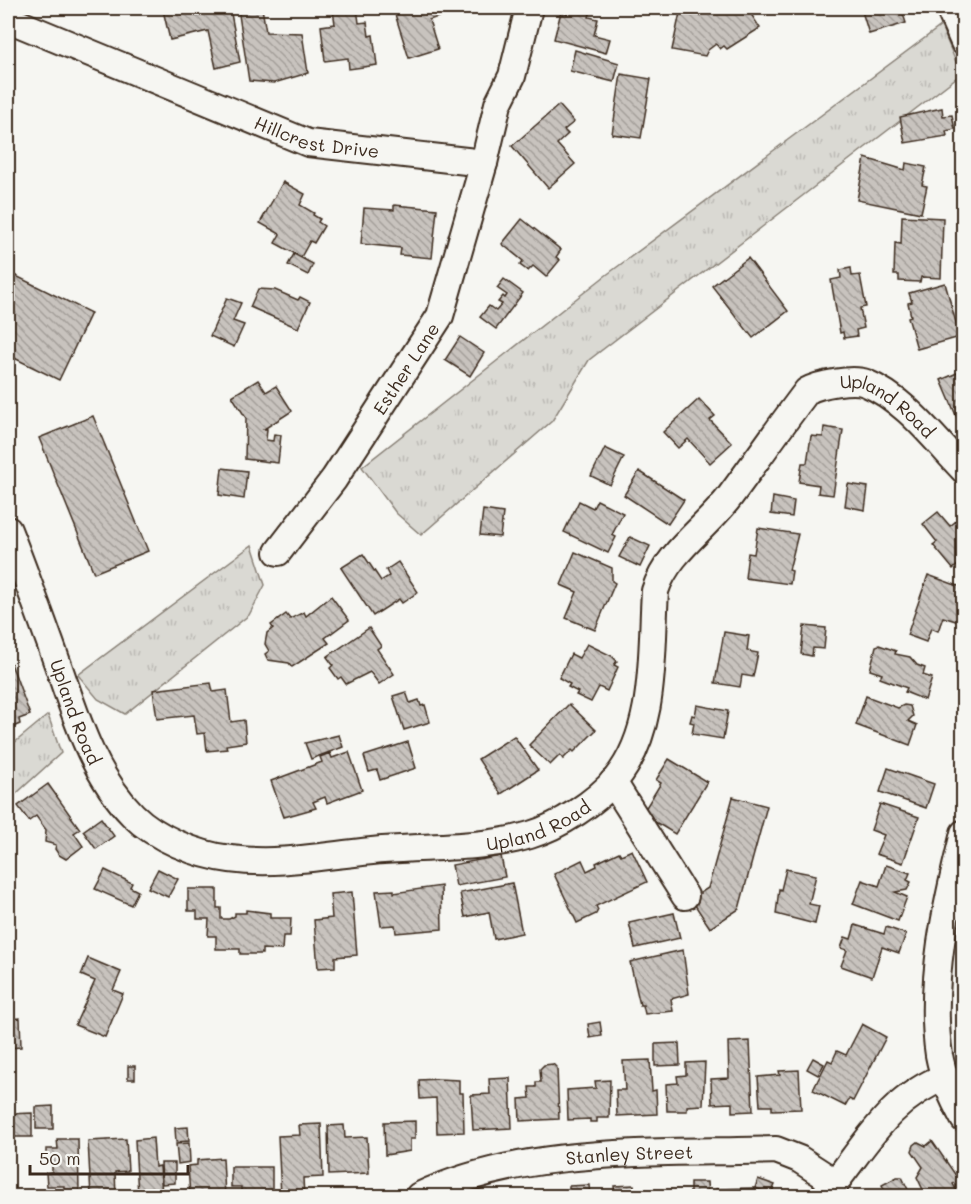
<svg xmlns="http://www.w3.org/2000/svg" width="971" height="1204" font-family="Mali,sans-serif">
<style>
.grass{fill:url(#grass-tufts);stroke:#8a8278;stroke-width:1.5}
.building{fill:url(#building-back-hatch);stroke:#3b2a1e;stroke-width:1.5}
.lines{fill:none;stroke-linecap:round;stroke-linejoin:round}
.minor-casing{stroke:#3b2a1e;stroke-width:30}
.minor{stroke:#f6f6f2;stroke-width:26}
.labels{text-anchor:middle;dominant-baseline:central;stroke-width:6;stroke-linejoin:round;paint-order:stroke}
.street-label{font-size:18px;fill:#3b2a1e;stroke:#f6f6f2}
</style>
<defs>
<pattern id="grass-tufts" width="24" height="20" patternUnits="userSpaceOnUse" patternTransform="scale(1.5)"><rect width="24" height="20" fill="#dad9d3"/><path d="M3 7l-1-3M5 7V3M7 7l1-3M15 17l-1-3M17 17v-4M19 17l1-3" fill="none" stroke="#bcbab5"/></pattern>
<pattern id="building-back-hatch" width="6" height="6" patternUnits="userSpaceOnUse" patternTransform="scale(1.5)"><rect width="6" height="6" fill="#c8c3be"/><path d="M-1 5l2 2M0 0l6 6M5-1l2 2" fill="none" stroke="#a49f9a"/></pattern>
</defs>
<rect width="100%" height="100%" fill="#f6f6f2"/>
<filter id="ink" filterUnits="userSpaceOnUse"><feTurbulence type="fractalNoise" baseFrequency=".0167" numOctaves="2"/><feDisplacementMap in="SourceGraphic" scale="12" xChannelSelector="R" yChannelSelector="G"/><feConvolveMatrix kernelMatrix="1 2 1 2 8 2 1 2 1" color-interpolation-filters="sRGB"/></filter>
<g filter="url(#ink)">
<g class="grass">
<polygon points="941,26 961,74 589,360 552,421 421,535 396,513 362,467 605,276"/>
<polygon points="252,545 265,585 249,615 125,714 98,699 78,675"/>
<polygon points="48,715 61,753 8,801 8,748"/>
</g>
<g class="building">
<polygon points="173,8 230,8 240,62 216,68 208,31 170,40 163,10"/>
<polygon points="238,8 262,8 266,32 302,33 308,73 274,83 249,81"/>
<polygon points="357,8 359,23 367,22 369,36 373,35 377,65 349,69 348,58 325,61 321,26 335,24 333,10"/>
<polygon points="393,8 435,8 438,17 429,20 438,49 409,58"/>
<polygon points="568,8 592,8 589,17 598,19 594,35 610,39 606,53 554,39 561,12 567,14"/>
<polygon points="681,8 751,8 749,11 760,28 727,49 724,46 720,49 716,44 708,50 705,56 672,50"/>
<polygon points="861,8 901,8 906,23 869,34"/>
<polygon points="575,50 619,63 614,82 570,71"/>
<polygon points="621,74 651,79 641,138 612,134"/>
<polygon points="559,105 574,122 564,130 568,134 557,144 575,164 548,188 512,146"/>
<polygon points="942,108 943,116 952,115 955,129 946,131 947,136 905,143 900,117"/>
<polygon points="865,158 905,170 906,163 926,167 922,185 927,186 921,213 857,200"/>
<polygon points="283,182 305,194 300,205 314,213 313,215 320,219 318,222 324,226 314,243 310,241 301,257 275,243 280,234 260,223"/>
<polygon points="394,205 437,209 432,258 400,255 401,248 361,244 364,208 394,210"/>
<polygon points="902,216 943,218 941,278 921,277 920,282 899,281 899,275 894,275 895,243 901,244"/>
<polygon points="522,219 561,250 556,257 560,260 546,277 533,266 528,271 520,265 523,261 502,244"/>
<polygon points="294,254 313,264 308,275 288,265"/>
<polygon points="748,258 788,311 753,338 712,286"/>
<polygon points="851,268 852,276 860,275 866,307 860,308 864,328 856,330 857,336 844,338 843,332 840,333 831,280 841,278 840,270"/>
<polygon points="8,272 91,313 59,380 8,355"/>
<polygon points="504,279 523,293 496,329 480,317 489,306 496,311 502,304 498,302 503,296 505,298 507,295 497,288"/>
<polygon points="945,283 960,337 917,349 908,317 911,316 908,303 912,302 909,293"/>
<polygon points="258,289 275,290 298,300 300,297 310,302 298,328 250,307"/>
<polygon points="227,298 241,303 233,321 244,325 234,347 210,336"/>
<polygon points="460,337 484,353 470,376 445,360"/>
<polygon points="964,370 964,418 958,420 941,380"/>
<polygon points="258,380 266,392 276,386 292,411 264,429 267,429 266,440 273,441 274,434 281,435 278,463 245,459 246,418 232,396"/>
<polygon points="699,399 715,416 710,420 732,443 710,463 688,439 678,448 663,432"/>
<polygon points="93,416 148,551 94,573 39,438"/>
<polygon points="824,427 843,430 833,495 818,493 819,485 799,482 802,463 807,463 811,436 823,437"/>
<polygon points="605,448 624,457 610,485 591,476"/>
<polygon points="222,468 247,471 244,499 219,495"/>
<polygon points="639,471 684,500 668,524 624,495"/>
<polygon points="848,484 868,487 865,510 845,506"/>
<polygon points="773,497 794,501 792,517 771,514"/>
<polygon points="597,500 623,513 612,535 616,537 608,553 564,532 579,501 593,508"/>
<polygon points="483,510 503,513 500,537 480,535"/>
<polygon points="938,512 950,526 961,517 964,520 964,560 953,569 933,545 937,542 923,524"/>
<polygon points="758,528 798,534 789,570 792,571 790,584 745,578 748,553 754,554"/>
<polygon points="630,537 650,546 640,567 619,557"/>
<polygon points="575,552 612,568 612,581 615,583 595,630 566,618 577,592 561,585"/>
<polygon points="363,554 381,581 389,576 386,570 398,562 418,592 402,603 399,599 373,616 341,568"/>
<polygon points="928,575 964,588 964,619 962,623 943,617 938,631 931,628 926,642 907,635"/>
<polygon points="331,596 349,620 325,638 329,643 292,667 289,663 268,660 265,654 269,651 265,644 267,633 273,628 271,625 286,614 290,619 304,612 306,616"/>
<polygon points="804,626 826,628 824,649 813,648 812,656 801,654"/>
<polygon points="369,628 381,646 377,649 394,674 379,684 370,672 346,684 341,677 338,679 330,668 333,665 327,657"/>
<polygon points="724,632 749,636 747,651 758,653 753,677 742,675 740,687 715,683"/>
<polygon points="587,644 612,656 617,661 614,665 618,667 607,691 599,687 591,702 576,695 578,692 568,687 570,684 559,678 571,654 579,658"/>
<polygon points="879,645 896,651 895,654 910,657 917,665 925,668 923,675 932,678 925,700 905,692 907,688 880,678 882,674 870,670 876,646"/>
<polygon points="8,655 30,715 19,719 20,724 8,729"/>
<polygon points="211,683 213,692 227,690 231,722 244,720 246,742 226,745 227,749 207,751 205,733 197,734 194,715 157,719 153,690"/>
<polygon points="406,692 410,703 419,700 421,706 425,705 430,722 404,730 393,696"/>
<polygon points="866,696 898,708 904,705 910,706 913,716 908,721 917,725 910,745 856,725"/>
<polygon points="569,704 596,730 574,752 572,750 563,759 560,755 550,765 529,745"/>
<polygon points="697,705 728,711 723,739 692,734 694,723 690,722 692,715 695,716"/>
<polygon points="339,735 343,747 311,759 305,743"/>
<polygon points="514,736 538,770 501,794 478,759"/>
<polygon points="408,742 416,768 380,780 377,770 369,772 364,756"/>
<polygon points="349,752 362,790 327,803 325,797 313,802 316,808 284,817 271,781 322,762 320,757 330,753 332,758"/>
<polygon points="669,759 707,782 675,834 642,814 661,783 656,780"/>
<polygon points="888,768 934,784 926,808 880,792"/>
<polygon points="48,784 80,829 74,833 83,846 66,859 59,855 55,849 56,845 45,842 46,830 36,816 29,821 18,806"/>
<polygon points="733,797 767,806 739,909 710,928 691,899 708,888"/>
<polygon points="880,804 919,817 903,863 876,854 884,835 871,830"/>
<polygon points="101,818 114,836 96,849 83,831"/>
<polygon points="632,850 647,882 596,906 598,910 596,914 577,923 554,874 582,860 587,871 597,866 596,863 619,852 621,855"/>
<polygon points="501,856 505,877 456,886 452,865"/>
<polygon points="886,865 910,873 907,880 911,882 907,890 895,892 907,897 898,921 853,904 862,880 879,886"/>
<polygon points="158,869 178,879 168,897 148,888"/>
<polygon points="786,869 816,875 809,904 819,906 815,924 776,914 779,889 781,890"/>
<polygon points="105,870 132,883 130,887 138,891 131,905 95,889"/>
<polygon points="512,883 522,933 494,939 489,912 465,917 460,893"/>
<polygon points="441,886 442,929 396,933 395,925 381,926 376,891 394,890 394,893"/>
<polygon points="188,889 217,889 217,908 221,908 221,919 229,919 235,916 235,913 246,913 246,910 270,913 270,918 291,918 290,936 283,936 282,950 262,949 262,954 240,954 240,949 216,949 216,936 208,936 209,919 197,919 197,911 188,911"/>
<polygon points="352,892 357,955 335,957 335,967 318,968 314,920 332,918 330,894"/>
<polygon points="674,913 680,938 635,948 629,923"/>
<polygon points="855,925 884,934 886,927 906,934 899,953 882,947 872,977 841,966 847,950 841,948 845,937 851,939"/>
<polygon points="683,950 689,994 671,999 673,1011 645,1014 643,1005 640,1005 630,962"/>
<polygon points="88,958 121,972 113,990 123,994 105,1037 75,1025 95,981 81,975"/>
<polygon points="20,1018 21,1047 8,1048 8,1019"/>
<polygon points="600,1022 602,1036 590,1038 588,1024"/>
<polygon points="862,1024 886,1037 853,1101 849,1099 845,1106 813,1090 828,1060 832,1062 837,1051 846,1055"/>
<polygon points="750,1041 753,1111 732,1112 732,1103 712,1104 711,1079 729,1078 728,1042"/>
<polygon points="679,1043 680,1065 655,1066 655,1044"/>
<polygon points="813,1058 824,1064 818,1075 807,1069"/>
<polygon points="650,1060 652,1091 656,1090 657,1114 617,1116 616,1090 625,1090 623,1061"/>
<polygon points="705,1062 703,1105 687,1106 687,1111 667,1111 666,1084 678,1083 677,1076 686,1075 686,1063"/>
<polygon points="553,1064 557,1068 559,1119 520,1121 519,1099 530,1098 529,1087 536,1087 536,1082 541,1082 540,1069 544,1065"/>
<rect x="128" y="1066" width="7" height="13"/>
<polygon points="799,1070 801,1109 772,1110 772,1106 760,1106 758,1077 780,1075 779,1071"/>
<polygon points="510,1078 512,1128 473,1130 471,1095 490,1094 489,1079"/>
<polygon points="438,1079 459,1080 459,1093 463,1093 464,1132 437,1133 436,1098 420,1099 419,1080"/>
<polygon points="610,1080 609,1118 597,1118 597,1122 590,1122 590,1119 568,1120 567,1090 596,1088 595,1081"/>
<polygon points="53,1106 53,1129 36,1129 36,1107"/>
<polygon points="32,1113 32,1137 14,1137 14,1144 8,1145 8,1114"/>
<polygon points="415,1121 415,1139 410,1139 410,1151 385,1155 384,1122"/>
<polygon points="321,1124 323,1177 303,1178 304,1196 281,1196 278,1136 300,1135 299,1125"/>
<polygon points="344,1125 345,1138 367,1137 369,1173 329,1175 328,1126"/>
<polygon points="188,1127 189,1141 176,1142 175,1128"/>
<polygon points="153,1138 155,1167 160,1166 162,1196 138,1196 135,1140"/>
<polygon points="57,1139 78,1139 79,1192 64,1193 64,1186 47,1186 46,1173 52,1172 52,1163 46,1163 46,1149 58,1149"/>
<polygon points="126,1139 128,1171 115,1172 116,1196 91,1196 88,1141"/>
<polygon points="932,1141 959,1180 953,1184 960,1196 922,1196 925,1194 917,1177 923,1167 912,1151 914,1145 918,1142 926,1146"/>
<polygon points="189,1143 190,1162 178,1164 176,1144"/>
<polygon points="223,1158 225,1196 190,1196 188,1166 197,1165 197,1160"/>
<polygon points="161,1163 175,1163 175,1183 162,1184"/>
<polygon points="231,1167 272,1167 272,1196 241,1194 241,1187 231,1187"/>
<polygon points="897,1177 902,1177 911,1196 887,1196 882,1185"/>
<polygon points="758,1179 775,1185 771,1194 755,1188"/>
<polygon points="690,1182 707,1182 708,1196 690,1196"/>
<polygon points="589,1185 590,1196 569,1196 569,1186"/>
<polygon points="634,1185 635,1196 615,1196 614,1186"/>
<polygon points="754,1188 754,1196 716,1196 716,1189"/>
</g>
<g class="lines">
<defs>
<g id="minor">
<polyline points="949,8 964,42"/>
<path id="s1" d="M8 19 308 143 484 163 498 104 512 76 529 8"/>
<path id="s2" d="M8 530C26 575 42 620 58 665 76 717 93 775 133 815 156 838 197 855 230 859 281 866 332 854 383 850 431 846 484 849 530 835 560 826 596 802 616 779 657 729 651 652 655 591 667 552 708 527 731 495 757 460 781 425 807 391 819 384 853 378 866 383 905 399 935 440 964 470"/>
<path id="s3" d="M278 552 334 479 440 316 484 163"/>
<polyline points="613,782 685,896"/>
<path d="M964 833C947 902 928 983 939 1055 943 1077 953 1099 964 1119"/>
<path id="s4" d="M419 1196C529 1145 657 1154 776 1150L799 1159 836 1183"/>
<path d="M824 1196C863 1151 885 1100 945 1077"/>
</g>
</defs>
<use href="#minor" class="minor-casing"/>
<use href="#minor" class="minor"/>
</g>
</g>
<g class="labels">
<g class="street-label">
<text stroke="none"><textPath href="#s1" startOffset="332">Hillcrest Drive</textPath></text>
<text stroke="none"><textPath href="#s3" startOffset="224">Esther Lane</textPath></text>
<text stroke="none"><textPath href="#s2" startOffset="1364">Upland Road</textPath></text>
<text stroke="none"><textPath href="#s2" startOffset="194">Upland Road</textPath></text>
<text stroke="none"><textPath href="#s2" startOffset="734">Upland Road</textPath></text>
<text stroke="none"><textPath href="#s4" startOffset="216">Stanley Street</textPath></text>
</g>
</g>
<rect width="971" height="1204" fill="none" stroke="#f6f6f2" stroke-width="30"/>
<rect x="15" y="15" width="941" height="1174" fill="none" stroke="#3b2a1e" stroke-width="2" filter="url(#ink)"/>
<path d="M30 1165v9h158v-9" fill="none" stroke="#3b2a1e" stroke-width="3"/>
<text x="39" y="1165" font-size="18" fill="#3b2a1e" stroke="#f6f6f2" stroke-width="4.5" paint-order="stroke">50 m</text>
</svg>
